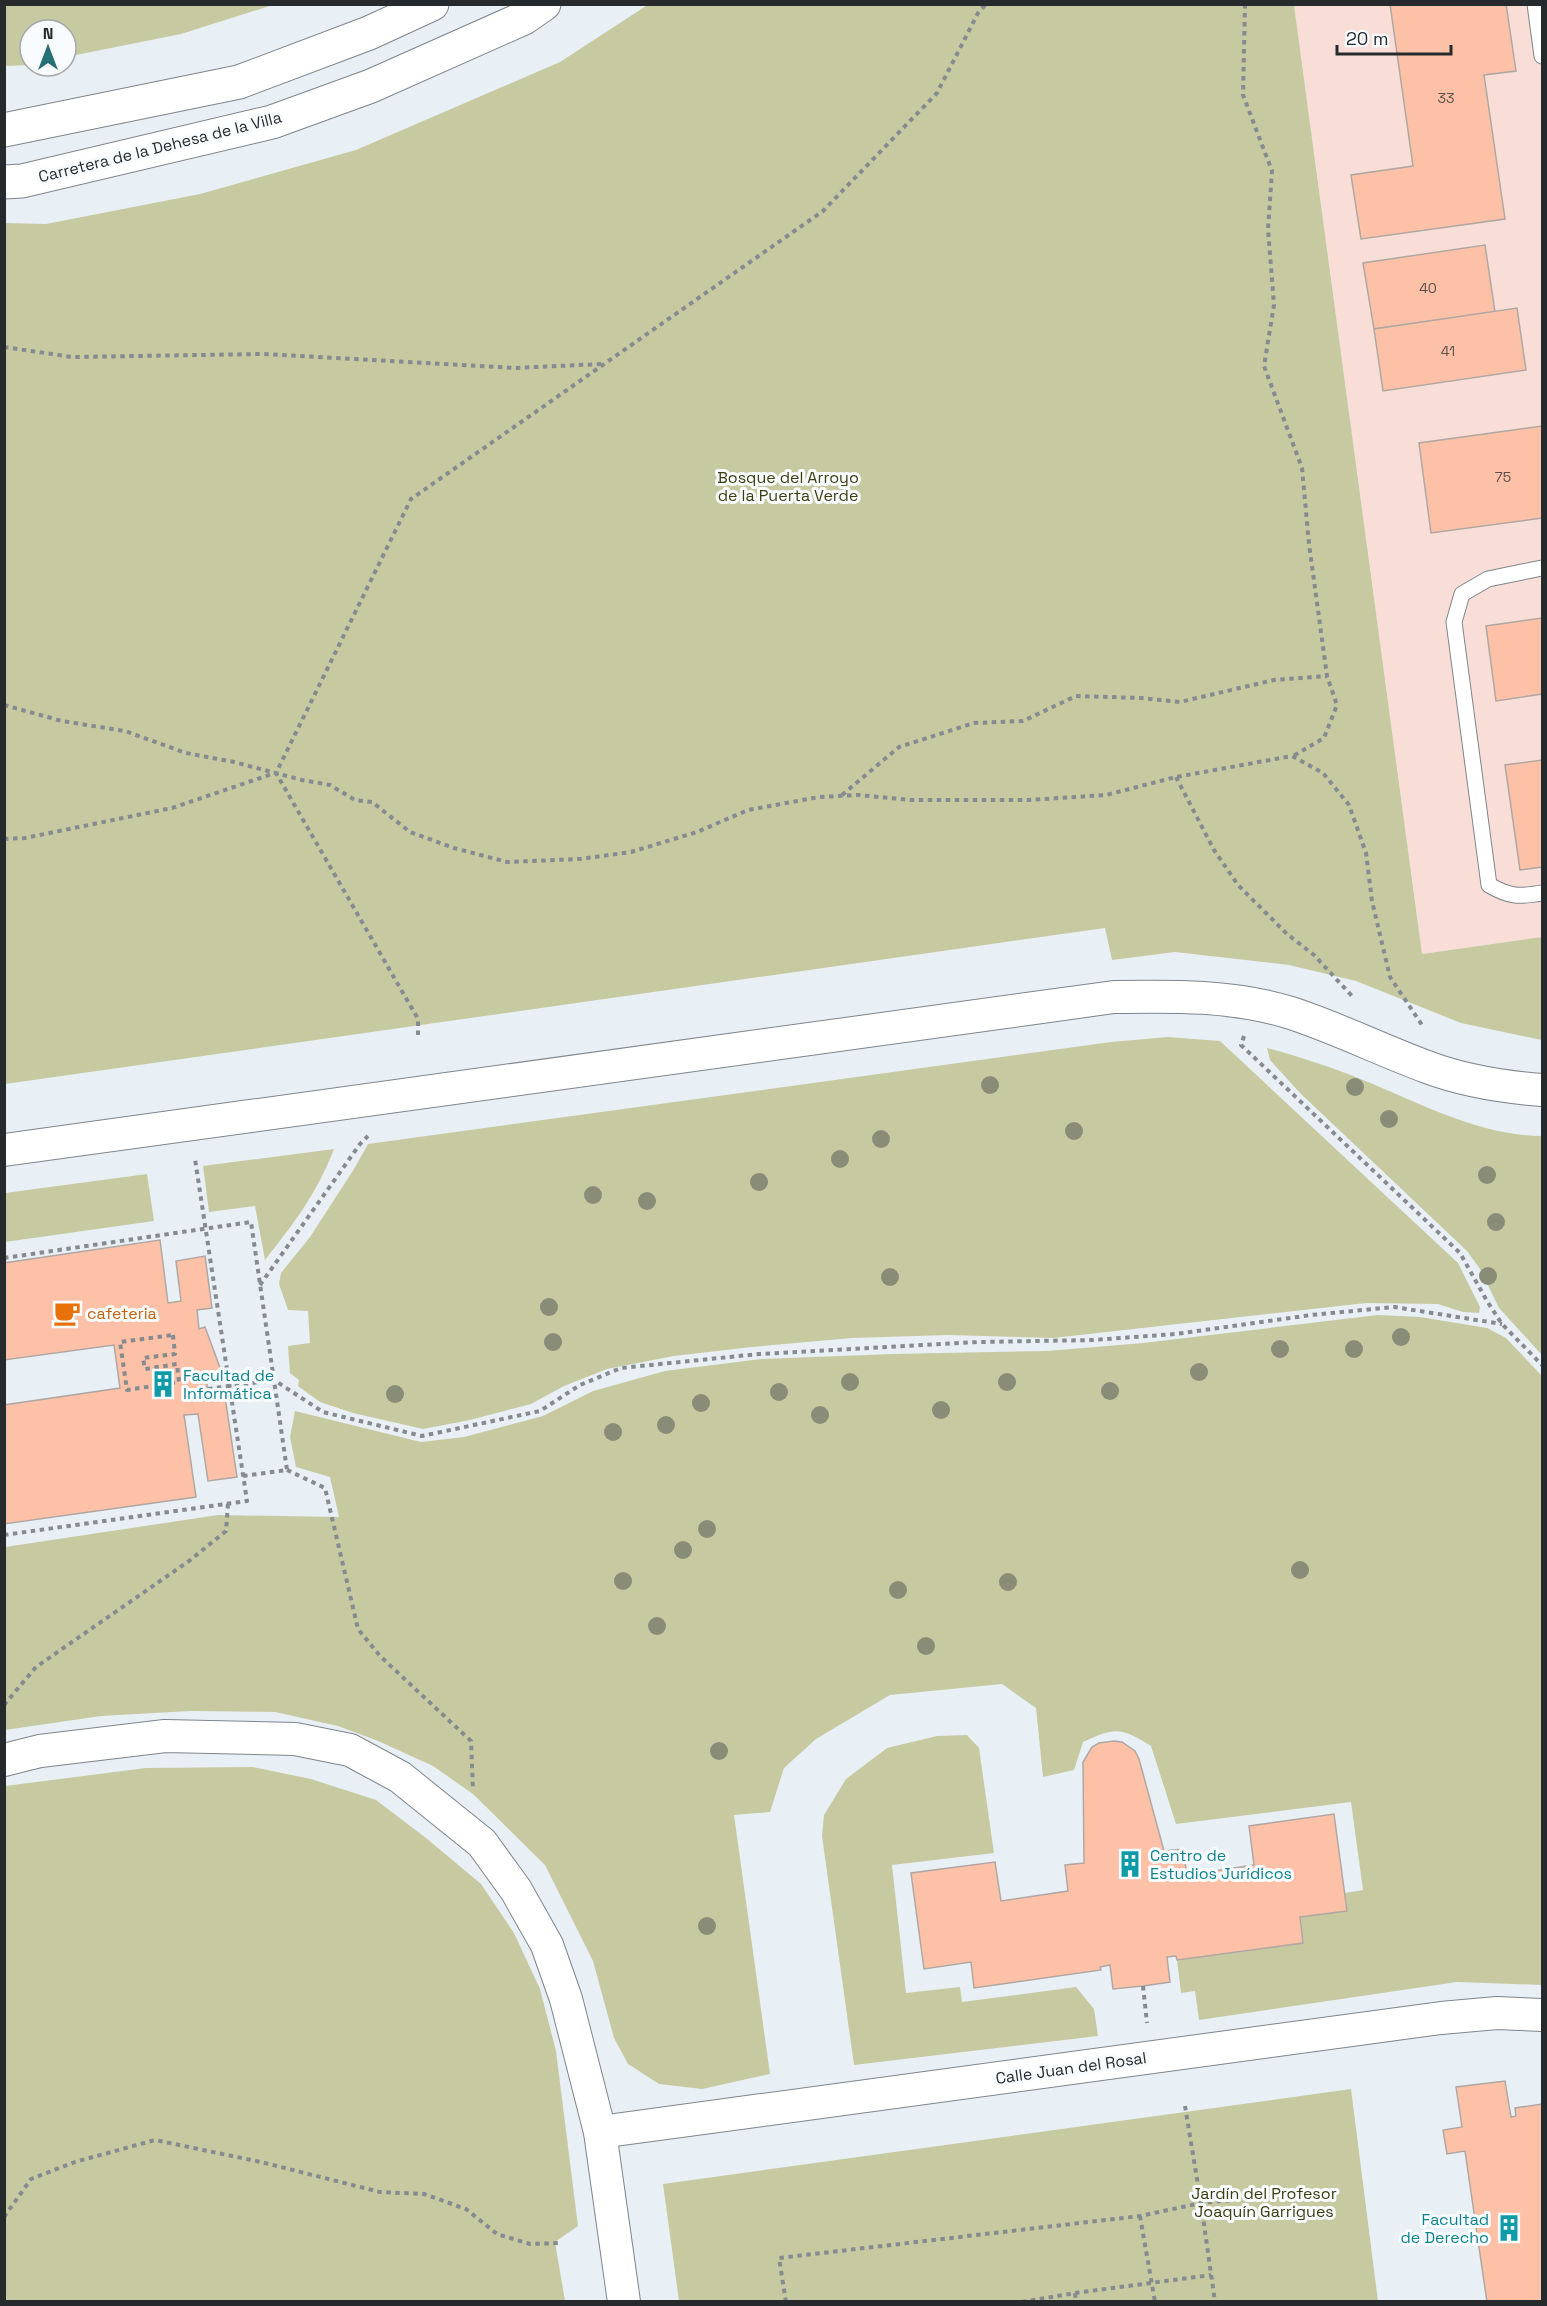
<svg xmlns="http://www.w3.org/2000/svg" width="1547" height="2306" font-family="'Space Grotesk',sans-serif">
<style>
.commercial{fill:#f8ded7}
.green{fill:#c7caa1}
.building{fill:#fdc1a8;stroke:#b0a7a3;stroke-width:1.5}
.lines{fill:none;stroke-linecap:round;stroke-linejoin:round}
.lane-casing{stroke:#7e858b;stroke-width:17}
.street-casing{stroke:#7e858b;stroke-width:34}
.primary-casing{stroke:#7e858b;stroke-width:35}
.path{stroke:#868b90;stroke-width:4;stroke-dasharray:4.5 4.5;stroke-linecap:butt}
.lane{stroke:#fff;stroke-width:15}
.street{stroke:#fff;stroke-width:32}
.primary{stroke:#fff;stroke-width:33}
.tree{fill:#898d77}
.labels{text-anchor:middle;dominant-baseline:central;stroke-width:6;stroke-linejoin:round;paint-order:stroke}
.number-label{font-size:14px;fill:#5c504c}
.street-label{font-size:16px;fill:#272a2d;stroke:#f9fcff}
.park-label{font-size:16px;fill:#3c3c0f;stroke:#f9fcff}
.food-label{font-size:16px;fill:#c56008;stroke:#f9fcff;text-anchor:start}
.culture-label{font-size:16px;fill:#0d838f;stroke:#f9fcff;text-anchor:start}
</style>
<rect width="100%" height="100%" fill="#e8f0f6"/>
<polygon class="commercial" points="1294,5 1542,5 1542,937 1422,954"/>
<g class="green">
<polygon points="649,4 1294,5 1422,954 1542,937 1542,1040 1461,1023 1356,981 1289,965 1175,952 1112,960 1105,928 5,1084 5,223 46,224 200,194 356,150 560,62"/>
<polygon points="4,5 5,4 273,5 181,34 66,57 66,30 30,30 30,65 5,66"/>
<polygon points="1168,1037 1220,1041 1458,1263 1480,1307 1479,1313 1463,1312 1438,1304 1366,1303 1053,1338 949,1335 852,1338 752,1347 674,1356 607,1369 564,1386 531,1404 470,1420 423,1429 353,1413 320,1402 298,1386 299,1380 290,1373 288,1346 310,1343 308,1311 288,1310 279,1284 281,1273 310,1237 354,1169 368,1144 1111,1042"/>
<path d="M1267 1048C1300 1057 1331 1067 1363 1080 1420 1103 1480 1136 1542 1136V1355L1499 1308 1480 1269 1467 1251 1300 1093 1270 1060Z"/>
<path d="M334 1149C316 1195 295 1222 265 1260L255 1206 209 1212 203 1166Z"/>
<polygon points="147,1174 154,1221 5,1242 5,1193"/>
<path d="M1378 1315 1420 1317 1487 1328 1506 1338 1542 1376V1985L1457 1982 1199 2020 1195 1991 1181 1993 1177 1960 1303 1943 1300 1917 1347 1911 1345 1893 1363 1890 1351 1802 1176 1824 1151 1746C1121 1727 1115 1727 1083 1742L1074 1770 1043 1777 1036 1708 1002 1684 890 1695 816 1739 784 1768 770 1812 734 1815 770 2074 702 2089 659 2084 628 2064 614 2038 593 1961 545 1865 473 1794 433 1766 378 1741 338 1726 275 1712 190 1711 101 1716 5 1730V1547L218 1515 339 1517 330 1477 296 1467 290 1437 295 1411 421 1442 464 1437 543 1416 593 1391 665 1371 761 1359 892 1354 1047 1351 1143 1343Z"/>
<polygon points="967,1735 979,1748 994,1853 892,1865 906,1993 960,1987 962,2002 1076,1987 1094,2009 1098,2036 854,2065 822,1836 824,1815 846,1779 887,1748 937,1736"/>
<polygon points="253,1767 311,1779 376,1800 426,1838 481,1884 514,1933 540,1989 556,2051 578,2226 555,2242 565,2301 5,2301 5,1786 146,1768"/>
<polygon points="1351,2089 1378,2301 679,2301 663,2184"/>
</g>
<g class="building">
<polygon points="1390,4 1506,4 1516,71 1484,75 1505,219 1361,239 1351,175 1413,166"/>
<polygon points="1485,245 1495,312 1374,329 1363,263"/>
<polygon points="1517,308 1526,370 1383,391 1374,329"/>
<polygon points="1542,426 1542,518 1431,533 1419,443"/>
<polygon points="1542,618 1542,694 1496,701 1486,626"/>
<polygon points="1542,760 1542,867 1520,870 1505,765"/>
<polygon points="160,1240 168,1303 181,1301 176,1261 205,1256 212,1308 197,1310 199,1329 205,1327 222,1373 206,1378 209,1400 225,1397 237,1477 208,1481 198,1414 184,1415 196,1497 4,1524 4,1405 120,1388 114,1345 4,1360 4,1263"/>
<polygon points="1114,1741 1122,1742 1135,1751 1139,1759 1164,1851 1183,1849 1187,1875 1254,1865 1249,1826 1334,1814 1347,1911 1300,1917 1303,1943 1177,1960 1176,1956 1167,1957 1170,1982 1143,1986 1113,1989 1110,1965 1100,1967 1101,1970 974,1988 971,1962 924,1969 911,1873 995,1862 1001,1901 1068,1891 1065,1865 1084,1863 1083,1762 1092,1747 1099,1743"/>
<polygon points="1505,2081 1511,2117 1516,2116 1515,2108 1542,2104 1542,2302 1487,2302 1465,2151 1447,2154 1443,2130 1462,2127 1456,2087"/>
</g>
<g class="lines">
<defs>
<g id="lane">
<polyline points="1535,4 1542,56"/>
<path d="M1542 568 1488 579 1462 594 1454 622 1489 885C1510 897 1519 897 1542 893"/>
</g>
<g id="street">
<path d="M4 1150 1114 997C1174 996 1233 995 1291 1013 1337 1028 1381 1050 1427 1067 1464 1081 1503 1087 1542 1090"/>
<polyline points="4,1760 40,1751 165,1736 295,1739 350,1750 400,1777 482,1843 516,1890 547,1945 566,1999 600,2132 624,2302"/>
<polyline points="600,2132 1441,2018 1497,2013 1542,2015"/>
</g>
<g id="primary">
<polyline points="4,130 239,82 369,33 432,4"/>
<polyline points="4,182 22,181 272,122 371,86 524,18 544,4"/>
</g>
</defs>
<use href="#lane" class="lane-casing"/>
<use href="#street" class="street-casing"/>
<use href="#primary" class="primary-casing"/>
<g class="path">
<polyline points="1245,4 1243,95 1272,171 1268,229 1274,305 1264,366 1302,468 1309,544 1327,676 1337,705 1324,738 1293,756"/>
<polyline points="4,347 72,357 263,354 514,368 602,364"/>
<polyline points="4,705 62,721 125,731 186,753 234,762 302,780 330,785 355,800 372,802 410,832 454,848 507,862 580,859 631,852 697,832 748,810 819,797 858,795 911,800 1029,800 1106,795 1176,777 1292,756 1323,773 1349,805 1366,853 1372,901 1390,977 1424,1028"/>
<polyline points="1176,777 1214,850 1238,885 1287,934 1314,955 1352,996"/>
<polyline points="842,795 899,747 974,723 1023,721 1076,696 1141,698 1180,702 1274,680 1327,676"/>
<polyline points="4,839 25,838 172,808 275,773"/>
<polyline points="418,1035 418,1019 276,773 411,499 823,211 937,93 978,13 986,4"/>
<polyline points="1244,1036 1241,1045 1460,1253 1487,1301 1502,1324 1542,1365"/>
<polyline points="4,1258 251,1222 287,1470 243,1476"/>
<polyline points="260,1285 360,1144 368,1136"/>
<polygon points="173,1335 175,1354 143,1358 145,1369 177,1364 179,1382 127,1390 120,1342"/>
<polyline points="208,1389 274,1380 323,1412 422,1436 540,1411 580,1385 621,1368 759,1354 979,1342 1093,1340 1176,1334 1311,1315 1394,1307 1502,1324"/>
<polyline points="287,1470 325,1488 358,1629 380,1656 471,1741 473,1790"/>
<polyline points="4,1535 247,1501 195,1159"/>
<polyline points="4,1705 36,1667 189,1561 226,1531 228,1504"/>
<polyline points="1143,1986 1147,2023"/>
<polyline points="1185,2106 1201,2203 1215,2302"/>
<polyline points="1140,2216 1155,2302"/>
<polyline points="4,2217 31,2179 75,2162 155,2140 261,2162 380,2192 424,2194 466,2209 497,2234 530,2244 561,2243"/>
<polyline points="1075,2293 1211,2275"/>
<polyline points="786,2302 779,2258 1140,2216 1201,2203 1276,2196"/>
<polyline points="1022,2302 1075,2293 1076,2302"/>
</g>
<use href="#lane" class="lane"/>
<use href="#street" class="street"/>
<use href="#primary" class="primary"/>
</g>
<g class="tree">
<circle cx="990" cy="1085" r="9"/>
<circle cx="1355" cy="1087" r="9"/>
<circle cx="1389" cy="1119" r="9"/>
<circle cx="1074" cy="1131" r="9"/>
<circle cx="881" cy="1139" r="9"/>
<circle cx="840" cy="1159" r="9"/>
<circle cx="1487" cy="1175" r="9"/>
<circle cx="759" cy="1182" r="9"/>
<circle cx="593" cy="1195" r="9"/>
<circle cx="647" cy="1201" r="9"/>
<circle cx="1496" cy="1222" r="9"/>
<circle cx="1488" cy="1276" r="9"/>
<circle cx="890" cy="1277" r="9"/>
<circle cx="549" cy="1307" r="9"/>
<circle cx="1401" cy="1337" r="9"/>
<circle cx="553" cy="1342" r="9"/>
<circle cx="1280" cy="1349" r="9"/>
<circle cx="1354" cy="1349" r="9"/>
<circle cx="1199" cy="1372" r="9"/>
<circle cx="850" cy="1382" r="9"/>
<circle cx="1007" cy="1382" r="9"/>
<circle cx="1110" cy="1391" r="9"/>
<circle cx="779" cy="1392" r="9"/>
<circle cx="395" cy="1394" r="9"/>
<circle cx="701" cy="1403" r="9"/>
<circle cx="941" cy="1410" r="9"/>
<circle cx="820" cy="1415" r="9"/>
<circle cx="666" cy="1425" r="9"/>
<circle cx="613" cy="1432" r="9"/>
<circle cx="707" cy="1529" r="9"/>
<circle cx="683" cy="1550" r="9"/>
<circle cx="1300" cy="1570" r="9"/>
<circle cx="623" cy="1581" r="9"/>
<circle cx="1008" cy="1582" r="9"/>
<circle cx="898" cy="1590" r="9"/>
<circle cx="657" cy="1626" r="9"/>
<circle cx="926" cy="1646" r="9"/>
<circle cx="719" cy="1751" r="9"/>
<circle cx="707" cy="1926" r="9"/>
</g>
<defs>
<symbol id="cafe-bare" viewBox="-9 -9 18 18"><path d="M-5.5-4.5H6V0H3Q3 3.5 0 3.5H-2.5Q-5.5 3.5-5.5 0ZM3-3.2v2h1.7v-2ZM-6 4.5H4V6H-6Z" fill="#e8710a" stroke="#f9fcff" stroke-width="2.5" paint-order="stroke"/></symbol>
<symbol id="building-bare" viewBox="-9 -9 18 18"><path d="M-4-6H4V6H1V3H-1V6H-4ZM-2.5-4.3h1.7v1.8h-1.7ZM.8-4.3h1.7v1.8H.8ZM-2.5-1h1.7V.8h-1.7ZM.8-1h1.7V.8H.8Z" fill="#0f9aa8" stroke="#f9fcff" stroke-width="2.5" paint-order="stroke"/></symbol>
</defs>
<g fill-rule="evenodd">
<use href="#cafe-bare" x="48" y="1294" width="38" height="38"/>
<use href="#building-bare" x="144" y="1365" width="38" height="38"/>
<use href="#building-bare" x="1111" y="1845" width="38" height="38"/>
<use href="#building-bare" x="1490" y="2209" width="38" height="38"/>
</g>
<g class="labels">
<g class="number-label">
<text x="1446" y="98">33</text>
<text x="1428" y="288">40</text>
<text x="1448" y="351">41</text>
<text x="1503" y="477">75</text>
</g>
<g class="street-label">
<text transform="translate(160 147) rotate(-14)">Carretera de la Dehesa de la Villa</text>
<text transform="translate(1071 2068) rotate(-8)">Calle Juan del Rosal</text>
</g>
<g class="park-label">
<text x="788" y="477">Bosque del Arroyo<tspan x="788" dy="18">de la Puerta Verde</tspan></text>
<text x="1264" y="2193">Jardín del Profesor<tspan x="1264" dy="18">Joaquín Garrigues</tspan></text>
</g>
<g class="food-label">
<text x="87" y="1313">cafeteria</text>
</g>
<g class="culture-label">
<text x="183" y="1375">Facultad de<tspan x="183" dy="18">Informática</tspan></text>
<text x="1150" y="1855">Centro de<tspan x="1150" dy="18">Estudios Jurídicos</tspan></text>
<text x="1489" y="2219" text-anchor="end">Facultad<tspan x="1489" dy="18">de Derecho</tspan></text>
</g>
</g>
<rect width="1547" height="2306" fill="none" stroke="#272a2d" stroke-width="12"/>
<g transform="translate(48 48)"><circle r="28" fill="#f9fcff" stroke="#a5a8ab" stroke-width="1.5"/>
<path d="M0-4.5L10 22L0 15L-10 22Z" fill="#267175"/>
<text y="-9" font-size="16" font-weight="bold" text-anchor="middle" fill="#272a2d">N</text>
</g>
<path d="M1337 45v9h114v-9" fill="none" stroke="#272a2d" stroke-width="3"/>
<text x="1346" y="45" font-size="18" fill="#272a2d" stroke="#f9fcff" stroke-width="4.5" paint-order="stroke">20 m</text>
</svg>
